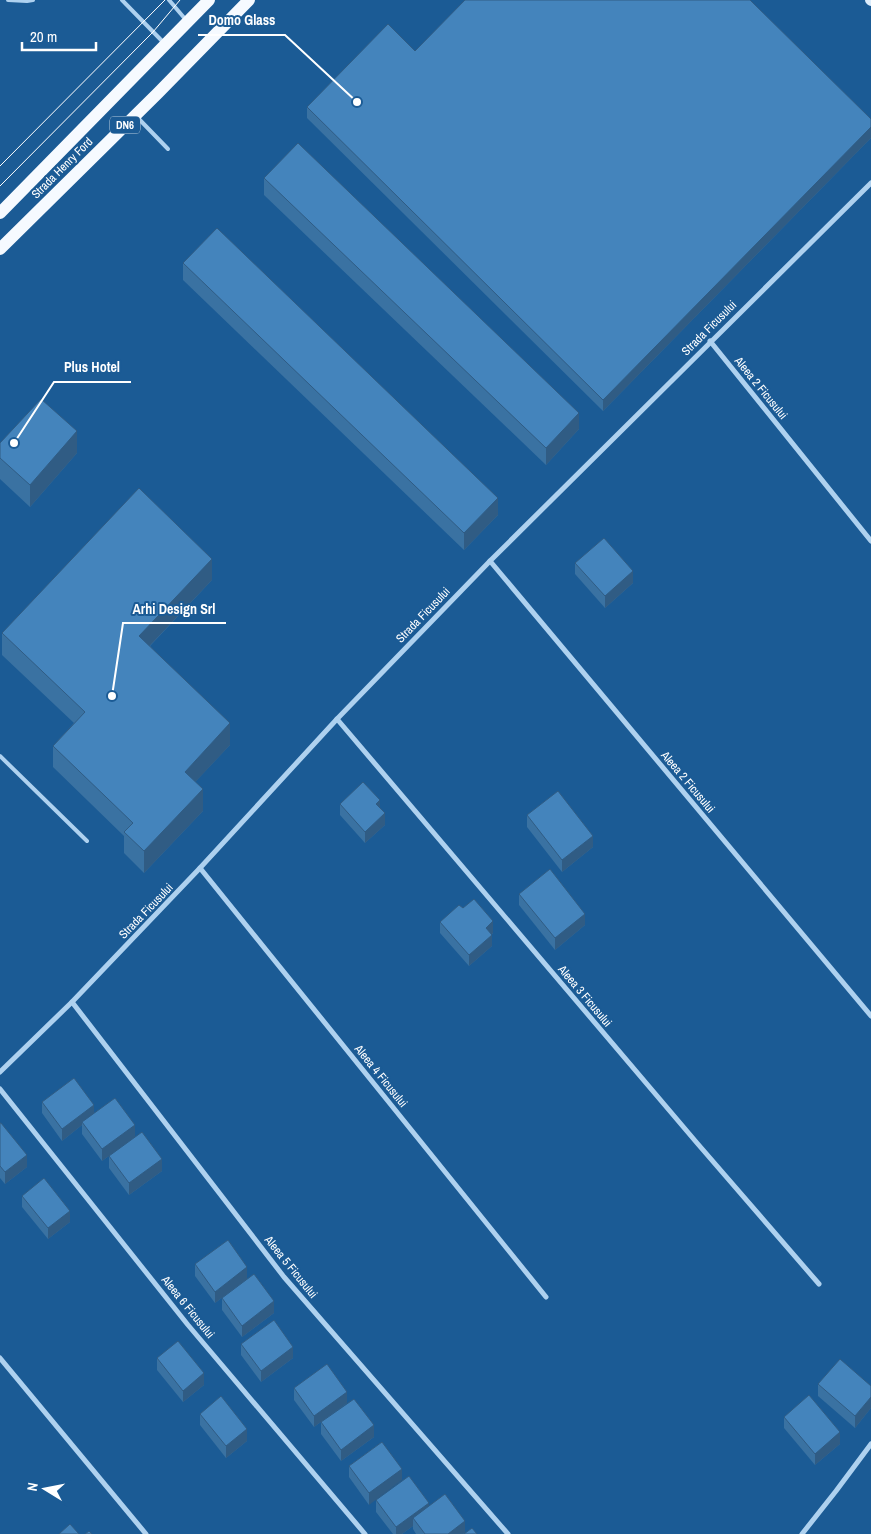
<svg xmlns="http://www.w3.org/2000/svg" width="871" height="1534" font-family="'Archivo Narrow',sans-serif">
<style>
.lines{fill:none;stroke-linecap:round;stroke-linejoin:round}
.lane{stroke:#aed1ef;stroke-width:4}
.street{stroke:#aed1ef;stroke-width:5}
.secondary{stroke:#dbecfb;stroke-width:10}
.primary{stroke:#f6faff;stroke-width:12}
.tram{stroke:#fff;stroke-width:1}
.wall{fill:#3a72a2}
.shaded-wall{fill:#305c84}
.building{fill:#4484bc;stroke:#305c84}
.labels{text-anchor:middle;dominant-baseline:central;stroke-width:4;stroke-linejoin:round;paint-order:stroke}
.shield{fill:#1b5b95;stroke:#bbcedf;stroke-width:1}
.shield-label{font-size:11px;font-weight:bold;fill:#fff}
.street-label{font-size:12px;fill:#fff;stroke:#1b5b95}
.leader{fill:none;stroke:#fff;stroke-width:2}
.callout-dot{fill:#fff;stroke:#1b5b95;stroke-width:2}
.callout-label{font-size:14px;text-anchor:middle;font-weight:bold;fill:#fff;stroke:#1b5b95;stroke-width:4;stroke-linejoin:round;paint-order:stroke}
</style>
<rect width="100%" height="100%" fill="#1b5b95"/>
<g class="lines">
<g class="lane">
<polyline points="8,0 27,1 33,0"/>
<polyline points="122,0 164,43"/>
<polyline points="169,0 186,20"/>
<polyline points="137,117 168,149"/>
<polyline points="0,756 87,841"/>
</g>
<g class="street">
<polyline points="710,341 871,541"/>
<polyline points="490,561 871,1016"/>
<polyline points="337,719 697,1143 819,1284"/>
<polyline points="200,868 546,1297"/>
<polyline points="72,1002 284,1277 508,1534"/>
<polyline points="0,1072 72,1002 200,868 337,719 490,561 871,183"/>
<polyline points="0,1089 188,1325 365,1534"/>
<polyline points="0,1358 146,1534"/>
<polyline points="802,1534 836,1491 871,1444"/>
</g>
<polyline class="secondary" points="870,0 871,1"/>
<g class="primary">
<polyline points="0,213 209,0"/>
<polyline points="0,249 158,93 249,0"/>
</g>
<g class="tram">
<polyline points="0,166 165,0"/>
<polyline points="0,186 153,32 180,0"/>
</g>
</g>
<g class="wall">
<polygon points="415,51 871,119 871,138 603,411 307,118 307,107"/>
<polygon points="264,178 579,429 546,465 264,195"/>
<polygon points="183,263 498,515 464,550 183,280"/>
<polygon points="0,443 77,453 30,507 0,479"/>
<polygon points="575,563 633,583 605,608 575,574"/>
<polygon points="212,580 150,646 230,745 195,782 203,811 144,873 124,853 124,836 53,767 53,746 74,723 2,655 2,633"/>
<polygon points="340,804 380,808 385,825 365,843 340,815"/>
<polygon points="527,815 593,847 562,872 527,827"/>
<polygon points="519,894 585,925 555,950 519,905"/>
<polygon points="463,908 493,933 492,934 492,946 469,966 440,933 440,922"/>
<polygon points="42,1102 94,1113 135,1137 102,1161 82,1134 82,1125 62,1141 42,1113"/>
<polygon points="0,1123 27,1167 5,1184 0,1178"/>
<polygon points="109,1156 162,1171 129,1195 109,1168"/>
<polygon points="22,1196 70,1222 48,1239 22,1207"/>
<polygon points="195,1264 247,1279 215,1303 195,1276"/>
<polygon points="222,1298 274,1313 242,1337 222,1310"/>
<polygon points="241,1344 293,1358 261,1382 241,1355"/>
<polygon points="157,1358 204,1385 183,1402 157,1370"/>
<polygon points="818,1384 871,1386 871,1408 855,1428 818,1396"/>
<polygon points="294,1388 347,1403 314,1427 294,1400"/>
<polygon points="200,1414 247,1441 226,1458 200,1425"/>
<polygon points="784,1417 840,1444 815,1465 784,1428"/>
<polygon points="321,1422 374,1437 341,1461 321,1434"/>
<polygon points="382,1442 369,1505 349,1477 349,1466"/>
<polygon points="376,1500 429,1506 465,1533 463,1534 416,1534 413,1529 413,1526 402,1534 393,1534 376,1512"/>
</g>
<g class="shaded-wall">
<polygon points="871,127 871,138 603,411 603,400"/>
<polygon points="579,413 579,429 546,465 546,448"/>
<polygon points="77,431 77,453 30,507 30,485"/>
<polygon points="498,498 498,515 464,550 464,533"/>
<polygon points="212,559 212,580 139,657 139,636"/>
<polygon points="633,571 633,583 605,608 605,596"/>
<polygon points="230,723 230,745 185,793 185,772"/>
<polygon points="203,789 203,811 144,873 144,851"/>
<polygon points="380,800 380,812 376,804"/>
<polygon points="385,813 385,825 365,843 365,832"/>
<polygon points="593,836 593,847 562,872 562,860"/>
<polygon points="585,914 585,925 555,950 555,938"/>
<polygon points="493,921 493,933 486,939 486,928"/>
<polygon points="492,935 492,946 469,966 469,955"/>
<polygon points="94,1105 94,1116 82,1122 82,1125 62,1141 62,1129"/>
<polygon points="135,1125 135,1137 102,1161 102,1149"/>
<polygon points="27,1155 27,1167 5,1184 5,1172"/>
<polygon points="162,1159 162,1171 129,1195 129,1183"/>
<polygon points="70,1211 70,1222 48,1239 48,1228"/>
<polygon points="247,1267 247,1279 215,1303 215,1292"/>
<polygon points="274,1301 274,1313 242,1337 242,1326"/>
<polygon points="293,1347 293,1358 261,1382 261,1371"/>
<polygon points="204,1373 204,1385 183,1402 183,1391"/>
<polygon points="347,1392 347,1403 314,1427 314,1416"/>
<polygon points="871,1397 871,1408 855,1428 855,1416"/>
<polygon points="374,1425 374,1437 341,1461 341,1450"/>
<polygon points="247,1429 247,1441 226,1458 226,1446"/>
<polygon points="840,1432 840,1444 815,1465 815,1454"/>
<polygon points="402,1469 402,1480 369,1505 369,1493"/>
<polygon points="429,1503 429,1515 413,1518 413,1526 402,1534 396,1534 396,1527"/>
<polygon points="465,1521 465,1533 463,1534 448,1534"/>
</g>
<g class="building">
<polygon points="465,0 750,0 871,119 871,127 603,400 307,107 388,24 415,51"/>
<polygon points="298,143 579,413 546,448 264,178"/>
<polygon points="217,228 498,498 464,533 183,263"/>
<polygon points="41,399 77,431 30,485 0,458 0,443"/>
<polygon points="139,488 212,559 139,636 230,723 185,772 203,789 144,851 124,832 133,823 53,746 85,712 2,633"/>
<polygon points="604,538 633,571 605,596 575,563"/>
<polygon points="363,782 380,800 376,804 385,813 365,832 340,804"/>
<polygon points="558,791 593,836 562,860 527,815"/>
<polygon points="550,869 585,914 555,938 519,894"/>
<polygon points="474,899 493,921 486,928 492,935 469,955 440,922 459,905 463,908"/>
<polygon points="74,1078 94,1105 62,1129 42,1102"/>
<polygon points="115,1098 135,1125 102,1149 82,1122"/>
<polygon points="0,1123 1,1123 27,1155 5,1172 0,1166"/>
<polygon points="142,1132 162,1159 129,1183 109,1156"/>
<polygon points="44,1178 70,1211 48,1228 22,1196"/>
<polygon points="228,1240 247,1267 215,1292 195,1264"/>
<polygon points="254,1274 274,1301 242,1326 222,1298"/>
<polygon points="274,1320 293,1347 261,1371 241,1344"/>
<polygon points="178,1341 204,1373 183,1391 157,1358"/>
<polygon points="840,1359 871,1386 871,1397 855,1416 818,1384"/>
<polygon points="327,1364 347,1392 314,1416 294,1388"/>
<polygon points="809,1395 840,1432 815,1454 784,1417"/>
<polygon points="221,1396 247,1429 226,1446 200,1414"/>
<polygon points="354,1399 374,1425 341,1450 321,1422"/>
<polygon points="382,1442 402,1469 369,1493 349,1466"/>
<polygon points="409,1476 429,1503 396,1527 376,1500"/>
<polygon points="445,1494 465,1521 448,1534 425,1534 413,1518"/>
<polygon points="70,1524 79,1534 59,1534"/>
<polygon points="472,1528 477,1534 464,1534"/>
<polygon points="89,1531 92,1534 85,1534"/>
</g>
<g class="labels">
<rect class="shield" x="110" y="116.5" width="30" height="17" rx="4"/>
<g class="shield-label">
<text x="125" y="125">DN6</text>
</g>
<g class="street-label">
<text transform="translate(62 168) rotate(-45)">Strada Henry Ford</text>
<text transform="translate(709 328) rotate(-45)">Strada Ficusului</text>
<text transform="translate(761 388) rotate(51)">Aleea 2 Ficusului</text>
<text transform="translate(423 615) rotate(-46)">Strada Ficusului</text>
<text transform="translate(688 782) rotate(50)">Aleea 2 Ficusului</text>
<text transform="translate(146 911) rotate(-46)">Strada Ficusului</text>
<text transform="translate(585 996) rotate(50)">Aleea 3 Ficusului</text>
<text transform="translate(381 1076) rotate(51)">Aleea 4 Ficusului</text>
<text transform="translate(291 1267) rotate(51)">Aleea 5 Ficusului</text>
<text transform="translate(188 1307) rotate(51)">Aleea 6 Ficusului</text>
</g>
</g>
<path class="leader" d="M357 102L285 35H198M14 443L54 382H131M112 696L123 623H226"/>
<g class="callout-dot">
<circle cx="357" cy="102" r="5"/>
<circle cx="14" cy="443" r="5"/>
<circle cx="112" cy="696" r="5"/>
</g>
<g class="callout-label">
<text x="242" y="25">Domo Glass</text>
<text x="92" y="372">Plus Hotel</text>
<text x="174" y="614">Arhi Design Srl</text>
</g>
<g transform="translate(45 1489) rotate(280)" stroke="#1b5b95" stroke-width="4" paint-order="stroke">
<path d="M0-4L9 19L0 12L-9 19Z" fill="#ffffff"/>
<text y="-8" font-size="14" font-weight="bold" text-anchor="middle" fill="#ffffff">N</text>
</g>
<path d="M22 42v8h74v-8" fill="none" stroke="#ffffff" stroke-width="2.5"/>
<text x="30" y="42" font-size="15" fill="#ffffff" stroke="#1b5b95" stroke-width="4" paint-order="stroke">20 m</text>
</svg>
